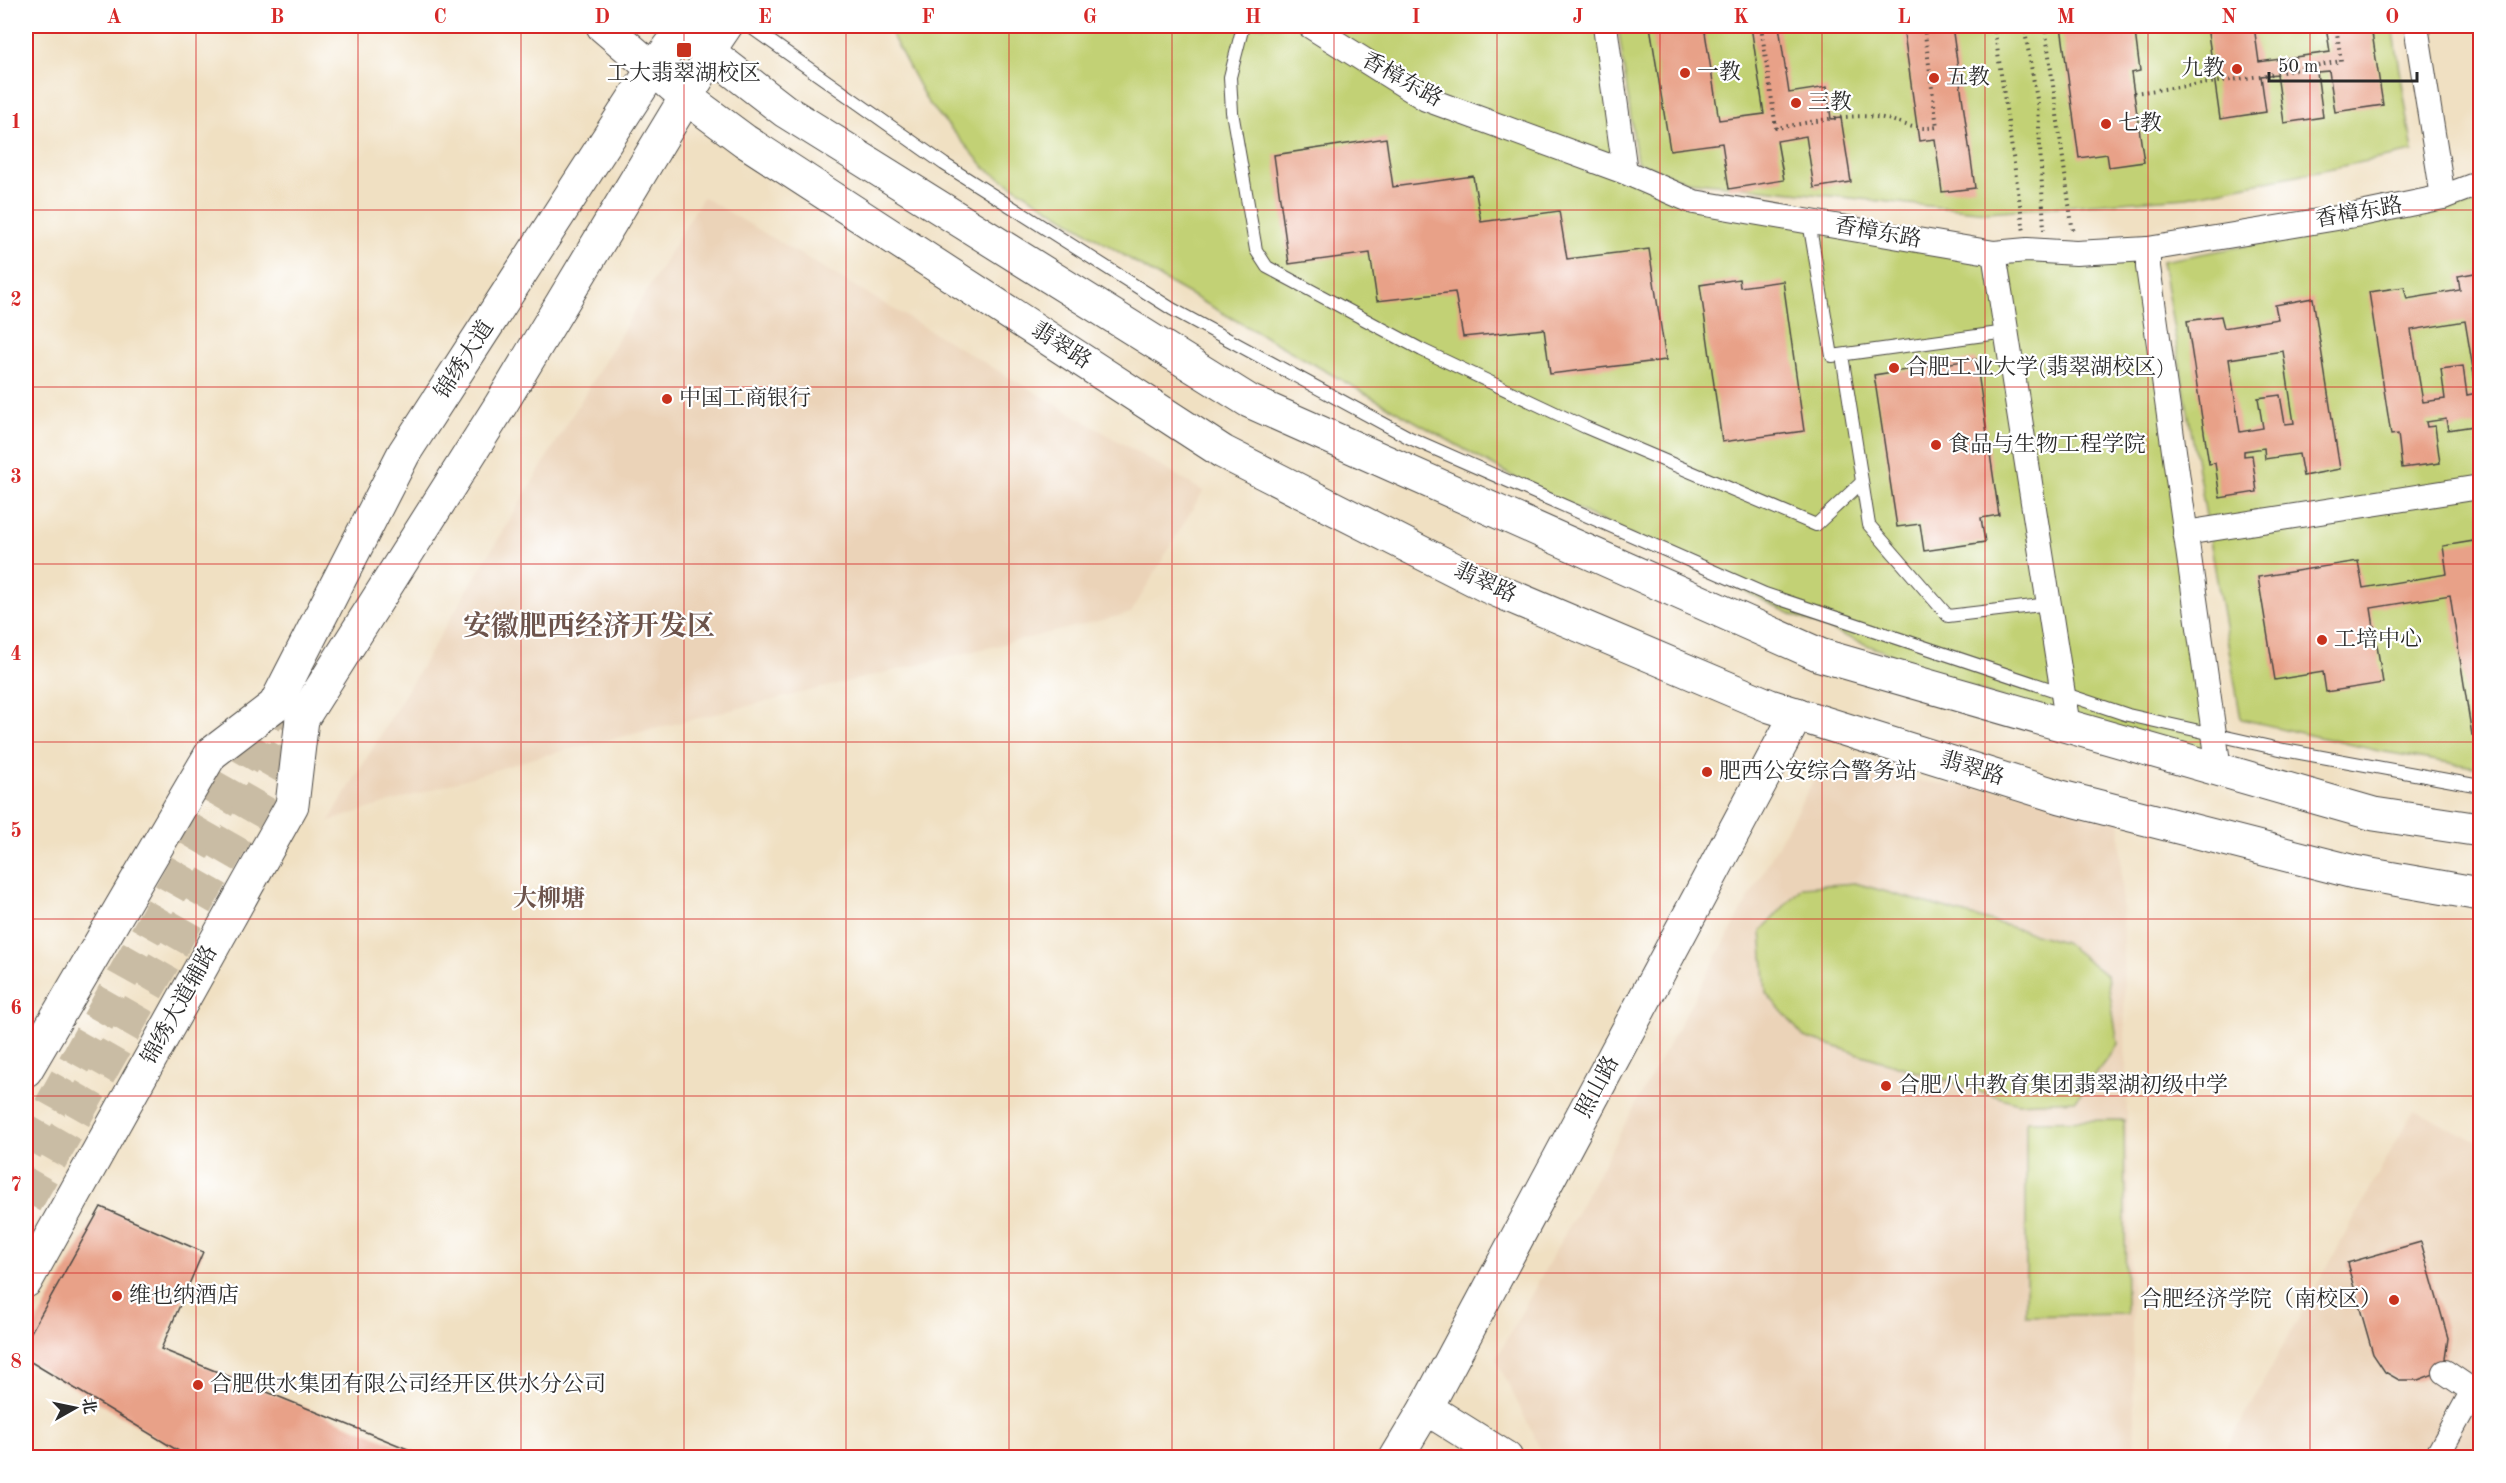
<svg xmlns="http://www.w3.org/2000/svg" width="2506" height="1483" font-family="'Old Standard TT','Noto Serif SC',serif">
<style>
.built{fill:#ebd3b8}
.green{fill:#c2d174;stroke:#767e50;stroke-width:1.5}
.building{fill:#e8a188;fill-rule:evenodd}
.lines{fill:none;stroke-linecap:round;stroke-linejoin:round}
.primary-tunnel{stroke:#c9bca4;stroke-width:33;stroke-dasharray:33 16;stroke-linecap:butt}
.lane-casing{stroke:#494642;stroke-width:14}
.street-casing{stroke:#494642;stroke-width:26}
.secondary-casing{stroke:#494642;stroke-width:35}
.primary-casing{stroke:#494642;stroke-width:35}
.path{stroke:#494642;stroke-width:4;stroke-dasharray:1.5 4.5;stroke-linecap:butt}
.lane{stroke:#fff;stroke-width:12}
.street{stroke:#fff;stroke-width:24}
.secondary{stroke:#fff;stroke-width:33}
.primary{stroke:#fff;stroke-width:33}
.grid{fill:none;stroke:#d62828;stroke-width:1.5;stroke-opacity:0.55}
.poi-dot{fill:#c8321e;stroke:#fff;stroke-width:2}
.labels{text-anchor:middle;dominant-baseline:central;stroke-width:4.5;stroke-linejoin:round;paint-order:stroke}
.poi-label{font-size:22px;fill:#2b2b2b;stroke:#fff;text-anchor:start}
.street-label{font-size:22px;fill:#2b2b2b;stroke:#fff}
.neighbourhood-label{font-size:24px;font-weight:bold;fill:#6d544c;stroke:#fff}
.district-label{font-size:28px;font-weight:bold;fill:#6d544c;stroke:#fff}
.neatline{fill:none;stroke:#d62828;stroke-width:2}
.grid-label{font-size:20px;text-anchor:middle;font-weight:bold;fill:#d62828}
</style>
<rect width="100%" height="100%" fill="#fff"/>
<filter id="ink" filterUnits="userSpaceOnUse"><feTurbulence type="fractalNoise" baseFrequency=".0167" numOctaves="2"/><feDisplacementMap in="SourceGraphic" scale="12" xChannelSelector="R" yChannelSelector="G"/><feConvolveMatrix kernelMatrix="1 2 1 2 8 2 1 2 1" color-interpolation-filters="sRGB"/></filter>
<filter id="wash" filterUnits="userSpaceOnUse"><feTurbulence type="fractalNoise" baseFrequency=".008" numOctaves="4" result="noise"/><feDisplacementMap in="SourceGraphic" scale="24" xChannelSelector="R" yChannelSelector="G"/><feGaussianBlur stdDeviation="1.35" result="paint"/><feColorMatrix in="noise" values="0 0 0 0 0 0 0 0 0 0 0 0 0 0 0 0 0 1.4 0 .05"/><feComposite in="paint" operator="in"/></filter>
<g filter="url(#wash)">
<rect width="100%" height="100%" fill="#f0e0c2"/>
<g class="built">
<polygon points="703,197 1203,491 1131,613 534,758 329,821"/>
<polygon points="1819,770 2061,797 2120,812 2135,1457 1544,1457 1496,1359"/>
<polygon points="2414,1110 2480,1143 2480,1457 2221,1458"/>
</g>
<g class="green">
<polygon points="887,26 1605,26 1625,172 1694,202 1996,255 2148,249 2219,769 2068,726 1793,615 1526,484 1157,276 986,169 927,101"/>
<polygon points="1618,26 2393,26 2413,152 2187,197 1987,212 1686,181 1637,162"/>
<polygon points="2480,203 2480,768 2379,751 2241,719 2162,261"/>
<polygon points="1855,883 2064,942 2107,976 2118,1044 2076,1100 2018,1103 1804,1037 1766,993 1761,931 1802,887"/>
<polygon points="2124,1120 2126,1314 2026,1316 2026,1121"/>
</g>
<g id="blocks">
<g class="building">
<polygon points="1650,26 1704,26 1719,120 1764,114 1751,26 1779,26 1789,93 1827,87 1831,119 1841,118 1851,182 1814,188 1806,136 1777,141 1784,180 1729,189 1722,143 1670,150"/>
<polygon points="1903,26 1952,26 1975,188 1942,192 1935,139 1919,141"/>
<polygon points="2061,26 2125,26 2126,33 2135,32 2140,71 2131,73 2144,162 2109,167 2107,154 2079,158"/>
<polygon points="2207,26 2254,26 2259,62 2330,52 2326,26 2371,26 2383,105 2335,112 2329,71 2317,72 2323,117 2284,123 2277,74 2261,76 2266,112 2220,119"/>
<polygon points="1386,138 1393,187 1473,176 1481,222 1559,211 1567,259 1649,249 1666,360 1550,374 1544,329 1463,337 1455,292 1377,301 1370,253 1289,264 1274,155"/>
<path d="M2480 272V425L2448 430 2446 419 2426 422 2427 427 2435 426 2440 463 2402 468 2398 434 2391 435 2369 292 2404 287 2407 299 2460 290 2458 276ZM2465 321 2477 393 2467 395 2463 366 2441 369 2445 399 2423 402 2411 330Z"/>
<polygon points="1739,279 1740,287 1783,281 1804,431 1722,442 1700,285"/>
<path d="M2313 298 2340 469 2303 476 2299 454 2265 459 2264 448 2244 451V456L2252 455 2257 492 2220 498 2215 463 2209 464 2187 321 2221 316 2224 328 2278 319 2275 305ZM2283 351 2294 423 2285 424 2280 395 2258 398 2263 428 2240 432 2229 359Z"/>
<polygon points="1976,359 1999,515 1981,518 1985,542 1924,551 1920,524 1897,527 1874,375"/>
<polygon points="2480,540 2480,733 2472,735 2450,595 2371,608 2383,683 2326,692 2323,672 2275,680 2258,577 2358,561 2363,588 2447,574 2443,546"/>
<polygon points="101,1207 203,1252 161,1349 430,1458 190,1458 26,1359 26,1341"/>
<polygon points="2421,1242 2448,1338 2445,1359 2434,1374 2418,1380 2399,1380 2385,1372 2373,1354 2347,1263"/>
</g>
</g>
</g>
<g filter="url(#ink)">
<use href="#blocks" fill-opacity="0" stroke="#494642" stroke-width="1.5"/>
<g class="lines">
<g class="primary-tunnel">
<polyline points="26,1150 275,705"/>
<polyline points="26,1203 302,719"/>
</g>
<defs>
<g id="lane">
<polyline points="749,26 944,164 1172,309 1410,438 1765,594 2128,715 2284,750 2480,786"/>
<polyline points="1243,26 1230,77 1232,112 1256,250 1267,267 1422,350 1585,427 1816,525 1862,482"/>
<polyline points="1809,222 1832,356 2006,332"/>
<polyline points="1842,355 1869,525 1948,616 2049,604"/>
</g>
<g id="street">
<polyline points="1310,26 1426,99 1625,172 1694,202 1994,253 2027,250 2076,253 2148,249 2361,214 2443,197 2480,183"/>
<polyline points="1605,26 1625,172"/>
<polyline points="2416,26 2443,197"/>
<polyline points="712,54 731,26"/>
<polyline points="2148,249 2148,267 2219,769"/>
<polyline points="1994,253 2068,726"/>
<polyline points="2185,533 2480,487"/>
<polyline points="2436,1458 2473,1391 2445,1372"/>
</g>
<g id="secondary">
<polyline points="26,1070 211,754 275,705"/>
<polyline points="26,1281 292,805 302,719"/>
<polyline points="1426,1408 1506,1458"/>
<polyline points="1396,1458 1426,1408 1797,714"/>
</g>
<g id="primary">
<polyline points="603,26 687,98 745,141 1223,452 1489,587 1770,706 2061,797 2354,872 2480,894"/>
<polyline points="675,26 785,111 1249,401 1820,655 2374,814 2480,830"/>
<polyline points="275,705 404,453 653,69 682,31"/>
<polyline points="302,719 500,406 712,54"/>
</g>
</defs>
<use href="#lane" class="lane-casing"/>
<use href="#street" class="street-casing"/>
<use href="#secondary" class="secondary-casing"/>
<use href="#primary" class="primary-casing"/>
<g class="path">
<path d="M1761 26 1776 128C1810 123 1849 112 1883 118 1906 123 1911 131 1937 127L1924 26"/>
<polyline points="1994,26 2024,232"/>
<polyline points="2024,26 2038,105 2044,230"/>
<polyline points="2045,26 2073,233"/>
<polyline points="2134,93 2261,76 2341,61 2336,26"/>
</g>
<use href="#lane" class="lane"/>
<use href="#street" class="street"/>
<use href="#secondary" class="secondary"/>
<use href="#primary" class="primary"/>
</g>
</g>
<path class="grid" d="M196 26V1458M358 26V1458M521 26V1458M684 26V1458M846 26V1458M1009 26V1458M1172 26V1458M1334 26V1458M1497 26V1458M1660 26V1458M1822 26V1458M1985 26V1458M2148 26V1458M2310 26V1458M26 210H2480M26 387H2480M26 564H2480M26 742H2480M26 919H2480M26 1096H2480M26 1273H2480"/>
<g class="poi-dot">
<rect x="676" y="42" width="16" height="16" rx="3"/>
<circle cx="2237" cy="69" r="6"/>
<circle cx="1685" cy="73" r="6"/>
<circle cx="1934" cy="78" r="6"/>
<circle cx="1796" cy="103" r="6"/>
<circle cx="2106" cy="124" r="6"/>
<circle cx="1894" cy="368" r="6"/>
<circle cx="667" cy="399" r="6"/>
<circle cx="1936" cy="445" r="6"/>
<circle cx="2322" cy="640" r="6"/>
<circle cx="1707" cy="772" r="6"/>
<circle cx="1886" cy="1086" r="6"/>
<circle cx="117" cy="1296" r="6"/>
<circle cx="2394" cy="1300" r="6"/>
<circle cx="198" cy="1385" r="6"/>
</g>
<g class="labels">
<g class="poi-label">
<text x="2225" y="69" text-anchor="end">九教</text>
<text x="1697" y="73">一教</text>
<text x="684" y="74" text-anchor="middle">工大翡翠湖校区</text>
<text x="1946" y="78">五教</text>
<text x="1808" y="103">三教</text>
<text x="2118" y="124">七教</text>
<text x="1906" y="368">合肥工业大学(翡翠湖校区)</text>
<text x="679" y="399">中国工商银行</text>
<text x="1948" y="445">食品与生物工程学院</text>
<text x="2334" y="640">工培中心</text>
<text x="1719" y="772">肥西公安综合警务站</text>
<text x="1898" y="1086">合肥八中教育集团翡翠湖初级中学</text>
<text x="129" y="1296">维也纳酒店</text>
<text x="2382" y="1300" text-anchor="end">合肥经济学院（南校区）</text>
<text x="210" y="1385">合肥供水集团有限公司经开区供水分公司</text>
</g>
<g class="street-label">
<text transform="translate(1402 80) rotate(29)">香樟东路</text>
<text transform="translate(2359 213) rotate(-10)">香樟东路</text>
<text transform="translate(1878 233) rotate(10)">香樟东路</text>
<text transform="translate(1061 346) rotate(33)">翡翠路</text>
<text transform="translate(465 360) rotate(-57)">锦绣大道</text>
<text transform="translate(1485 583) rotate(25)">翡翠路</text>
<text transform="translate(1972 769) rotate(17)">翡翠路</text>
<text transform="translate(180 1005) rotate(-61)">锦绣大道辅路</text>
<text transform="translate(1598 1087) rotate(-62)">照山路</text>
</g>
<g class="neighbourhood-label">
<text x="549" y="900">大柳塘</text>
</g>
<g class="district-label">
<text x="589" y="628">安徽肥西经济开发区</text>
</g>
</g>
<rect width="2506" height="1483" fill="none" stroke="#fff" stroke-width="66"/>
<g transform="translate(75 1408) rotate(81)" stroke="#ffffff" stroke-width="4.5" paint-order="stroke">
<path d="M0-4.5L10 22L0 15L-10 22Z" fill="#2b2b2b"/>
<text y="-9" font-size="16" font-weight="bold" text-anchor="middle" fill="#2b2b2b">北</text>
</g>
<path d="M2269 72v9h148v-9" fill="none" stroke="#2b2b2b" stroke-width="3"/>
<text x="2278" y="72" font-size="18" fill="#2b2b2b" stroke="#ffffff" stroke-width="4.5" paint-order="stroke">50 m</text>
<rect x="33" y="33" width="2440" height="1417" class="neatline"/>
<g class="grid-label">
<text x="114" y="23">A</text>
<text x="277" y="23">B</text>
<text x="440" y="23">C</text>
<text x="602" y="23">D</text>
<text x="765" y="23">E</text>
<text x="928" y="23">F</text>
<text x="1090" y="23">G</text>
<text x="1253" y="23">H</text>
<text x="1416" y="23">I</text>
<text x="1578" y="23">J</text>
<text x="1741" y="23">K</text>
<text x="1904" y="23">L</text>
<text x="2066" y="23">M</text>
<text x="2229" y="23">N</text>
<text x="2392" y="23">O</text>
<text x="16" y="128">1</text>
<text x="16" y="306">2</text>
<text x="16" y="483">3</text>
<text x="16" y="660">4</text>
<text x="16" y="837">5</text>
<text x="16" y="1014">6</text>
<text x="16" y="1191">7</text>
<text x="16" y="1368">8</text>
</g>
</svg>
